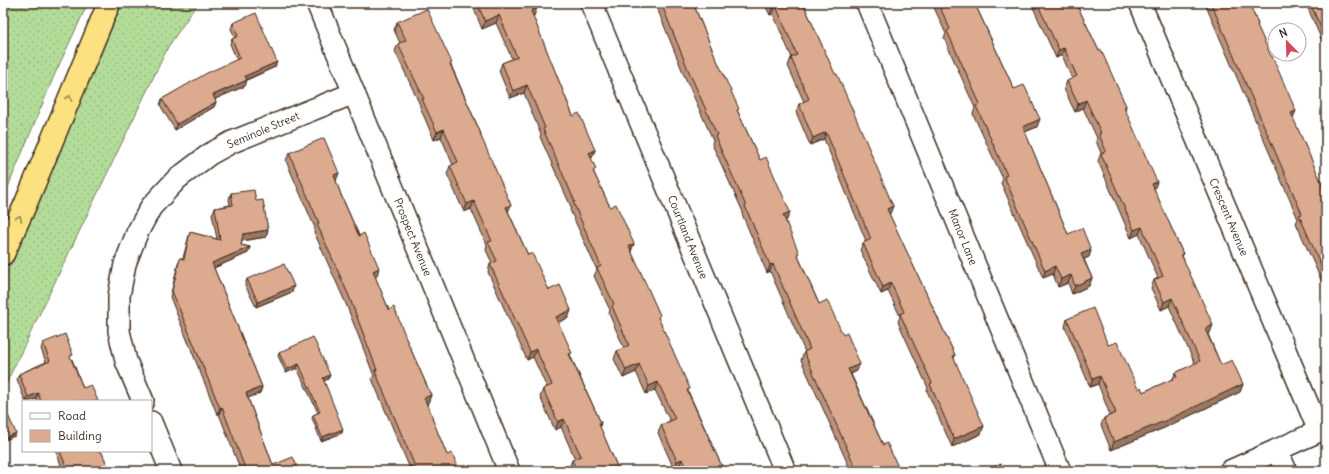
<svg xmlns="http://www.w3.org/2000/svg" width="1329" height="474" font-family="Delius,sans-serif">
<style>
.grass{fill:url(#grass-dots);stroke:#77835b}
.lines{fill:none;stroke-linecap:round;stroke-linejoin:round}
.minor-casing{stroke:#3b2a1e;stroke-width:24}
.highway-casing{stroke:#3b2a1e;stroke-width:25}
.minor{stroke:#fff;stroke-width:21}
.highway{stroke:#fbe180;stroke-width:22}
.wall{fill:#bd927b;stroke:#3b2a1e}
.shaded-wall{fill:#9a7764;stroke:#3b2a1e}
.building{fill:#dcaa8f;stroke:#3b2a1e}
.oneway{stroke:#9b864f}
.labels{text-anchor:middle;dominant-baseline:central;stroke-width:3.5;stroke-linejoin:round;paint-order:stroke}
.street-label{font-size:11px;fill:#3b2a1e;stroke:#fff}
</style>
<defs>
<pattern id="grass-dots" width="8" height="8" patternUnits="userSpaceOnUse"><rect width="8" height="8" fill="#b3dc98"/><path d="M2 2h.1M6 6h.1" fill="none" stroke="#9bbd83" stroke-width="1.8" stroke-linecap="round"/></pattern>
</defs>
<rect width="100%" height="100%" fill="#fff"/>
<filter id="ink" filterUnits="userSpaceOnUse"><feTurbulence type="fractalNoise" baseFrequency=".025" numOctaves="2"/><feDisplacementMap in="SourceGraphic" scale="8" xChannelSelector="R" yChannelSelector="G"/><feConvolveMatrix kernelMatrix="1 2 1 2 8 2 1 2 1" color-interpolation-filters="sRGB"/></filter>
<g filter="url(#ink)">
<g class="grass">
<polygon points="3,3 88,3 54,76 3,199"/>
<polygon points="124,3 198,3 168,47 3,390 3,282 119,11"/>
</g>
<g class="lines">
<defs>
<g id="minor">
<polyline points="317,3 509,471"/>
<polyline points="591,3 785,471"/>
<polyline points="867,3 1060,471"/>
<polyline points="1140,3 1319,431"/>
<polyline points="143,401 126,361 119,331 119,296 125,264 137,233 151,207 177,179 210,154 232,142 354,93"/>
<polyline points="151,422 171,471"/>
<polyline points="1277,450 1286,471"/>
<polyline points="1230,471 1326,428"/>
</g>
<polyline id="highway" points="3,254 26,203 109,3"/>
</defs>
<use href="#minor" class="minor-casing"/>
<use href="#highway" class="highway-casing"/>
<use href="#minor" class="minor"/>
<use href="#highway" class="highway"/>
</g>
<g class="wall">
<polygon points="476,3 535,3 534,16 533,17 573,116 595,150 592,158 591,159 594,173 610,207 634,244 631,251 689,393 724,471 681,471 679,467 674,469 658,433 661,425 670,421 655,390 646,394 636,372 623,378 614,359 617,351 624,348 609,314 610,310 594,276 597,270 570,210 571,207 540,137 541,135 524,93 510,98 499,71 502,63 512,59 496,23 482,29 474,9"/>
<polygon points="655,3 693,3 738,112 787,220 785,220 798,256 819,304 857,371 851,374 883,445 898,467 897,471 851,471 801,360 804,352 805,352 770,271 767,273 742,214 743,212 712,144 713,140 684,75"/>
<polygon points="764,3 803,3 893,206 889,214 955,355 954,359 981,434 952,447 927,391 928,388 898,322 900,316 888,291 881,294 860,250 863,243 866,241 824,139 810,145 796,112 799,104 804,102 788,66 791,58 792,58 773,14 770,15"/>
<polygon points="932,3 977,3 976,6 1014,89 1037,127 1025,132 1068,234 1091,250 1089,257 1084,259 1092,278 1089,286 1072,294 1068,283 1058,287 1053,274 1043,278 1001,183 1003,179 973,114 975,108 944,38 946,34"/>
<polygon points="1031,3 1076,3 1099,51 1126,106 1125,110 1154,189 1183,254 1182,255 1210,333 1208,334 1221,365 1243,384 1240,392 1164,428 1111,450 1101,425 1104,418 1110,415 1098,384 1090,387 1065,327 1067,319 1108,345 1138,389 1143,392 1173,379 1175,373 1195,364 1169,306 1161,310 1151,288 1154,280 1158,278 1139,234 1131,238 1098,161 1101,153 1096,141 1097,138 1083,108 1075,112 1064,89 1067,81 1072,79 1062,55 1056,58"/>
<polygon points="1206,3 1249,3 1258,24 1257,26 1293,119 1326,193 1326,280 1322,282 1296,223 1298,219 1206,6"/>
<polygon points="1308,3 1326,3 1326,50 1307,6"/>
<polygon points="397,22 451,65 481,134 480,136 508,211 528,255 549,290 571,310 568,318 558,322 571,357 601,423 600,427 619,471 571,471 569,468 572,460 575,459 561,427 555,430 540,397 543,389 547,388 533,357 527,360 488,272 490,264 492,263 486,250 487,245 471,209 464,212 447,174 450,166 453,165 441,137 434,140 420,107 420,105 395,51 398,44 400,43 394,30"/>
<polygon points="233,23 275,67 247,80 245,86 215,99 216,102 214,107 175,130 160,105 162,99 237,60 230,44 232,39 235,37 231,29"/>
<polygon points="289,153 336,181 341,195 377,276 375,277 389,310 408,343 431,395 428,403 427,403 433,418 432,419 447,455 460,471 411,471 372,379 374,376 346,304 314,232 315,228 286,161"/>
<polygon points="231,193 256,201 266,237 242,241 241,245 250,247 248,253 214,268 262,387 260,393 248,398 273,465 299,471 241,471 219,414 217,414 170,297 178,264 180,258 183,258 188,239 190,232 217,239 212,214 215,208 230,205 229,199"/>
<polygon points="247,279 292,292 256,307 245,285"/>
<polygon points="43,343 72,359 83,388 98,401 37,401 36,399 30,401 25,401 17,379 19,374 46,362 41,349"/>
<polygon points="279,353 330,375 328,379 324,381 342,433 321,441 312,418 313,415 318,413 297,368 286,373 278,356"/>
<polygon points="56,451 101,451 110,471 63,471"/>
</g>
<g class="shaded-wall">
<polygon points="776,6 773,14 770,15 772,8"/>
<polygon points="537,8 534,16 528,19 531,11"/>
<polygon points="499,15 496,23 482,29 485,21"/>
<polygon points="1064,48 1062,55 1056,58 1059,50"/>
<polygon points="277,62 275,67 243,81 245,76"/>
<polygon points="247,80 245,86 211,101 213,95"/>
<polygon points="527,85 524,93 510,98 513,91"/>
<polygon points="1086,100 1083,108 1075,112 1078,104"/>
<polygon points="216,102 214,107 175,130 177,124"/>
<polygon points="1296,111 1293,118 1291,113"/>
<polygon points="1040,119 1037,127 1020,134 1023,127"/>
<polygon points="444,129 441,137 434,140 437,132"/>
<polygon points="826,132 824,139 810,145 813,138"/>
<polygon points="595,150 592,158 586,161 589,153"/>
<polygon points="339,173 336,181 331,183 334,175"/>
<polygon points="1157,182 1154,190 1152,184"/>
<polygon points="474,201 471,209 464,212 467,204"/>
<polygon points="511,205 508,212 506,207"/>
<polygon points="893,206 890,214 884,216 887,209"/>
<polygon points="790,212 787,220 780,222 783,215"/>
<polygon points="1142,227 1139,234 1131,238 1134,230"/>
<polygon points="268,230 266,237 241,241 243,234"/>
<polygon points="634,244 631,251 629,246"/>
<polygon points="250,247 248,253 209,270 212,263"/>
<polygon points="1091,250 1089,257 1079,261 1081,254"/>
<polygon points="773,264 770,271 767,273 770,265"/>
<polygon points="1055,266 1053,274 1043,278 1045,271"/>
<polygon points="379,268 377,276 370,279 373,271"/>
<polygon points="1326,273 1326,280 1322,282 1325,274"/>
<polygon points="1071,275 1068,283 1058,287 1061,279"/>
<polygon points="1092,278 1089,286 1072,294 1075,286"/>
<polygon points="891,283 888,291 881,294 883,287"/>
<polygon points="294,286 292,292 256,307 258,302"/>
<polygon points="1172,298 1169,306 1161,310 1164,302"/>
<polygon points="571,310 568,318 553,325 556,317"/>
<polygon points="1213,325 1210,333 1202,337 1205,329"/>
<polygon points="536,349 533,357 527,360 530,352"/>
<polygon points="299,364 297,368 286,373 287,369"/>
<polygon points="639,364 636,372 623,378 626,370"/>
<polygon points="860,364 857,371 845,376 848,369"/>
<polygon points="330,375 328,379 321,382 323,378"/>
<polygon points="1100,376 1098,384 1090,387 1093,379"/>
<polygon points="658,382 655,390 646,394 649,386"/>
<polygon points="1243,384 1240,392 1164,428 1111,450 1114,442"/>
<polygon points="262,387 260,393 244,400 246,393"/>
<polygon points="38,393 36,399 30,401 26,401 28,397"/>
<polygon points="431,395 428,403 421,406 424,398"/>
<polygon points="222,407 219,414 217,414 220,408"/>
<polygon points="564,419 561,427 555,430 558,422"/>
<polygon points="984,426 981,434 952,447 954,439"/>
<polygon points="343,429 342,433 321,441 322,437"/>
<polygon points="16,433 15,436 3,441 3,439"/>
<polygon points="682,459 679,467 674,469 677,461"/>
<polygon points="898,467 897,471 890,471"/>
</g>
<g class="building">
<polygon points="477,3 535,3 537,8 531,11 573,116 579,113 595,150 589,153 596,169 593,171 610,207 616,204 634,244 629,246 660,315 658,317 690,389 687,390 724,471 687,471 682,459 677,461 661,425 675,419 658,382 649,386 639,364 626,370 617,351 629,345 612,306 614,304 597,268 601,266 573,202 575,202 543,129 545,128 527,85 513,91 502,63 517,57 499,15 485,21"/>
<polygon points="661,3 693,3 712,49 739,109 737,110 760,160 766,157 790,212 783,215 799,253 797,254 819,304 827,300 843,335 847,333 860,364 848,369 883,445 887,443 898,467 890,471 857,471 804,352 810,349 773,264 770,265 745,206 746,206 715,136 717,135 687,67"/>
<polygon points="770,3 803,3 835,74 837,74 865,139 893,206 887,209 955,355 953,356 984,426 954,439 930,384 932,383 900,314 904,312 891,283 883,287 863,243 871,239 826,132 813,138 799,104 809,99 791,58 797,55 776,6 772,8"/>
<polygon points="938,3 977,3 975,4 1014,89 1024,85 1040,119 1023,127 1068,234 1082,228 1091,250 1081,254 1092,278 1075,286 1071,275 1061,279 1055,266 1045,271 1004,176 1007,175 976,106 980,104 947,31 950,29"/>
<polygon points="1037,3 1076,3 1099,51 1101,50 1126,106 1124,107 1157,182 1152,184 1183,254 1181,254 1213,325 1205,329 1221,365 1232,360 1243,384 1167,420 1114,442 1104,418 1116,413 1100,376 1093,379 1067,319 1093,308 1108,345 1117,342 1138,389 1141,387 1143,392 1177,377 1175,373 1200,361 1172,298 1164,302 1154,280 1163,276 1142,227 1134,230 1101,154 1106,151 1099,134 1101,133 1086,100 1078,104 1067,81 1077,76 1064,48 1059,50"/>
<polygon points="1211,3 1249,3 1258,24 1257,25 1271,56 1272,56 1296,111 1291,113 1326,193 1326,273 1325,274 1299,215 1302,214"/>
<polygon points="1310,3 1326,3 1326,39"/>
<polygon points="427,9 452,63 450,64 481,134 480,134 511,205 506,207 528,255 532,253 549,290 560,285 571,310 556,317 572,353 569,354 601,423 599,424 619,471 577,471 572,460 581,456 564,419 558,422 543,389 552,385 536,349 530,352 490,264 497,261 488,242 492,241 474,201 467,204 450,166 458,162 444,129 437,132 422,99 424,99 398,44 406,40 397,22"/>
<polygon points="256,13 277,62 245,76 247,80 213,95 216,102 177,124 162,99 207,73 240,58 232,39 238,36 233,23"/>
<polygon points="324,138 339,173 334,175 341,195 359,236 364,233 379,268 373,271 389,310 394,307 408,343 431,395 424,398 433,418 432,418 447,455 452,453 460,471 417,471 375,371 377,370 349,296 317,224 319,223 289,153"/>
<polygon points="254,190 256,201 263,200 268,230 243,234 241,245 250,247 212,263 262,387 246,393 273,465 293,457 299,471 246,471 222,407 220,408 172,291 180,258 184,259 190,232 220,240 215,208 233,205 231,193"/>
<polygon points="284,264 294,286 258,302 247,279"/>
<polygon points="65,334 73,355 70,356 83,388 91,385 98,401 41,401 38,393 28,397 19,374 50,361 43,343"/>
<polygon points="313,337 330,375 323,378 343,429 322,437 313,415 320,412 299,364 287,369 279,353"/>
<polygon points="7,413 16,433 3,439 3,414"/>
<polygon points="60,451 101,451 110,471 68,471"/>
<polygon points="1001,464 1004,471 984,471"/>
<polygon points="343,467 345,471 335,471"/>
</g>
<defs><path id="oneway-chevron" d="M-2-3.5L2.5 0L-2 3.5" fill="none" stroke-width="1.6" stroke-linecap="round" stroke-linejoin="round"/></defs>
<g class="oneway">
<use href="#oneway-chevron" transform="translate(69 98) rotate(-68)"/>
<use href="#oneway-chevron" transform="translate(19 218) rotate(-66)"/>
</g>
</g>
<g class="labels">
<g class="street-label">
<text transform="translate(263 130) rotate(-23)">Seminole Street</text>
<text transform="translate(1229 217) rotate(67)">Crescent Avenue</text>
<text transform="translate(413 237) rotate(68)">Prospect Avenue</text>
<text transform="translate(688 237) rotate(68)">Courtland Avenue</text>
<text transform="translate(963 237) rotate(68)">Manor Lane</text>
</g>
</g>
<rect width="1329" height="474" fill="none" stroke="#fff" stroke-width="16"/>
<rect x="8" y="8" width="1313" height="458" fill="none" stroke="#3b2a1e" stroke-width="1.5" filter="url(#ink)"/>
<rect x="22" y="400" width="130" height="52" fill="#ffffff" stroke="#b1aaa5"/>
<rect x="30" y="413" width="20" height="6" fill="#ffffff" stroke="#b1aaa5"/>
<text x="58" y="420" font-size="12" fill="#3b2a1e">Road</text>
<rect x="30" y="430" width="20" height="12" fill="#dcaa8f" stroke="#b1aaa5"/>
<text x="58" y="440" font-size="12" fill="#3b2a1e">Building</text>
<g transform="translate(1287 42) rotate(337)"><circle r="19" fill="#ffffff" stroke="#b1aaa5"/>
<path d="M0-3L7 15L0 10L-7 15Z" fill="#d1495b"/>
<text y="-6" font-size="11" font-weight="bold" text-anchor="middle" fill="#3b2a1e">N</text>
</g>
</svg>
